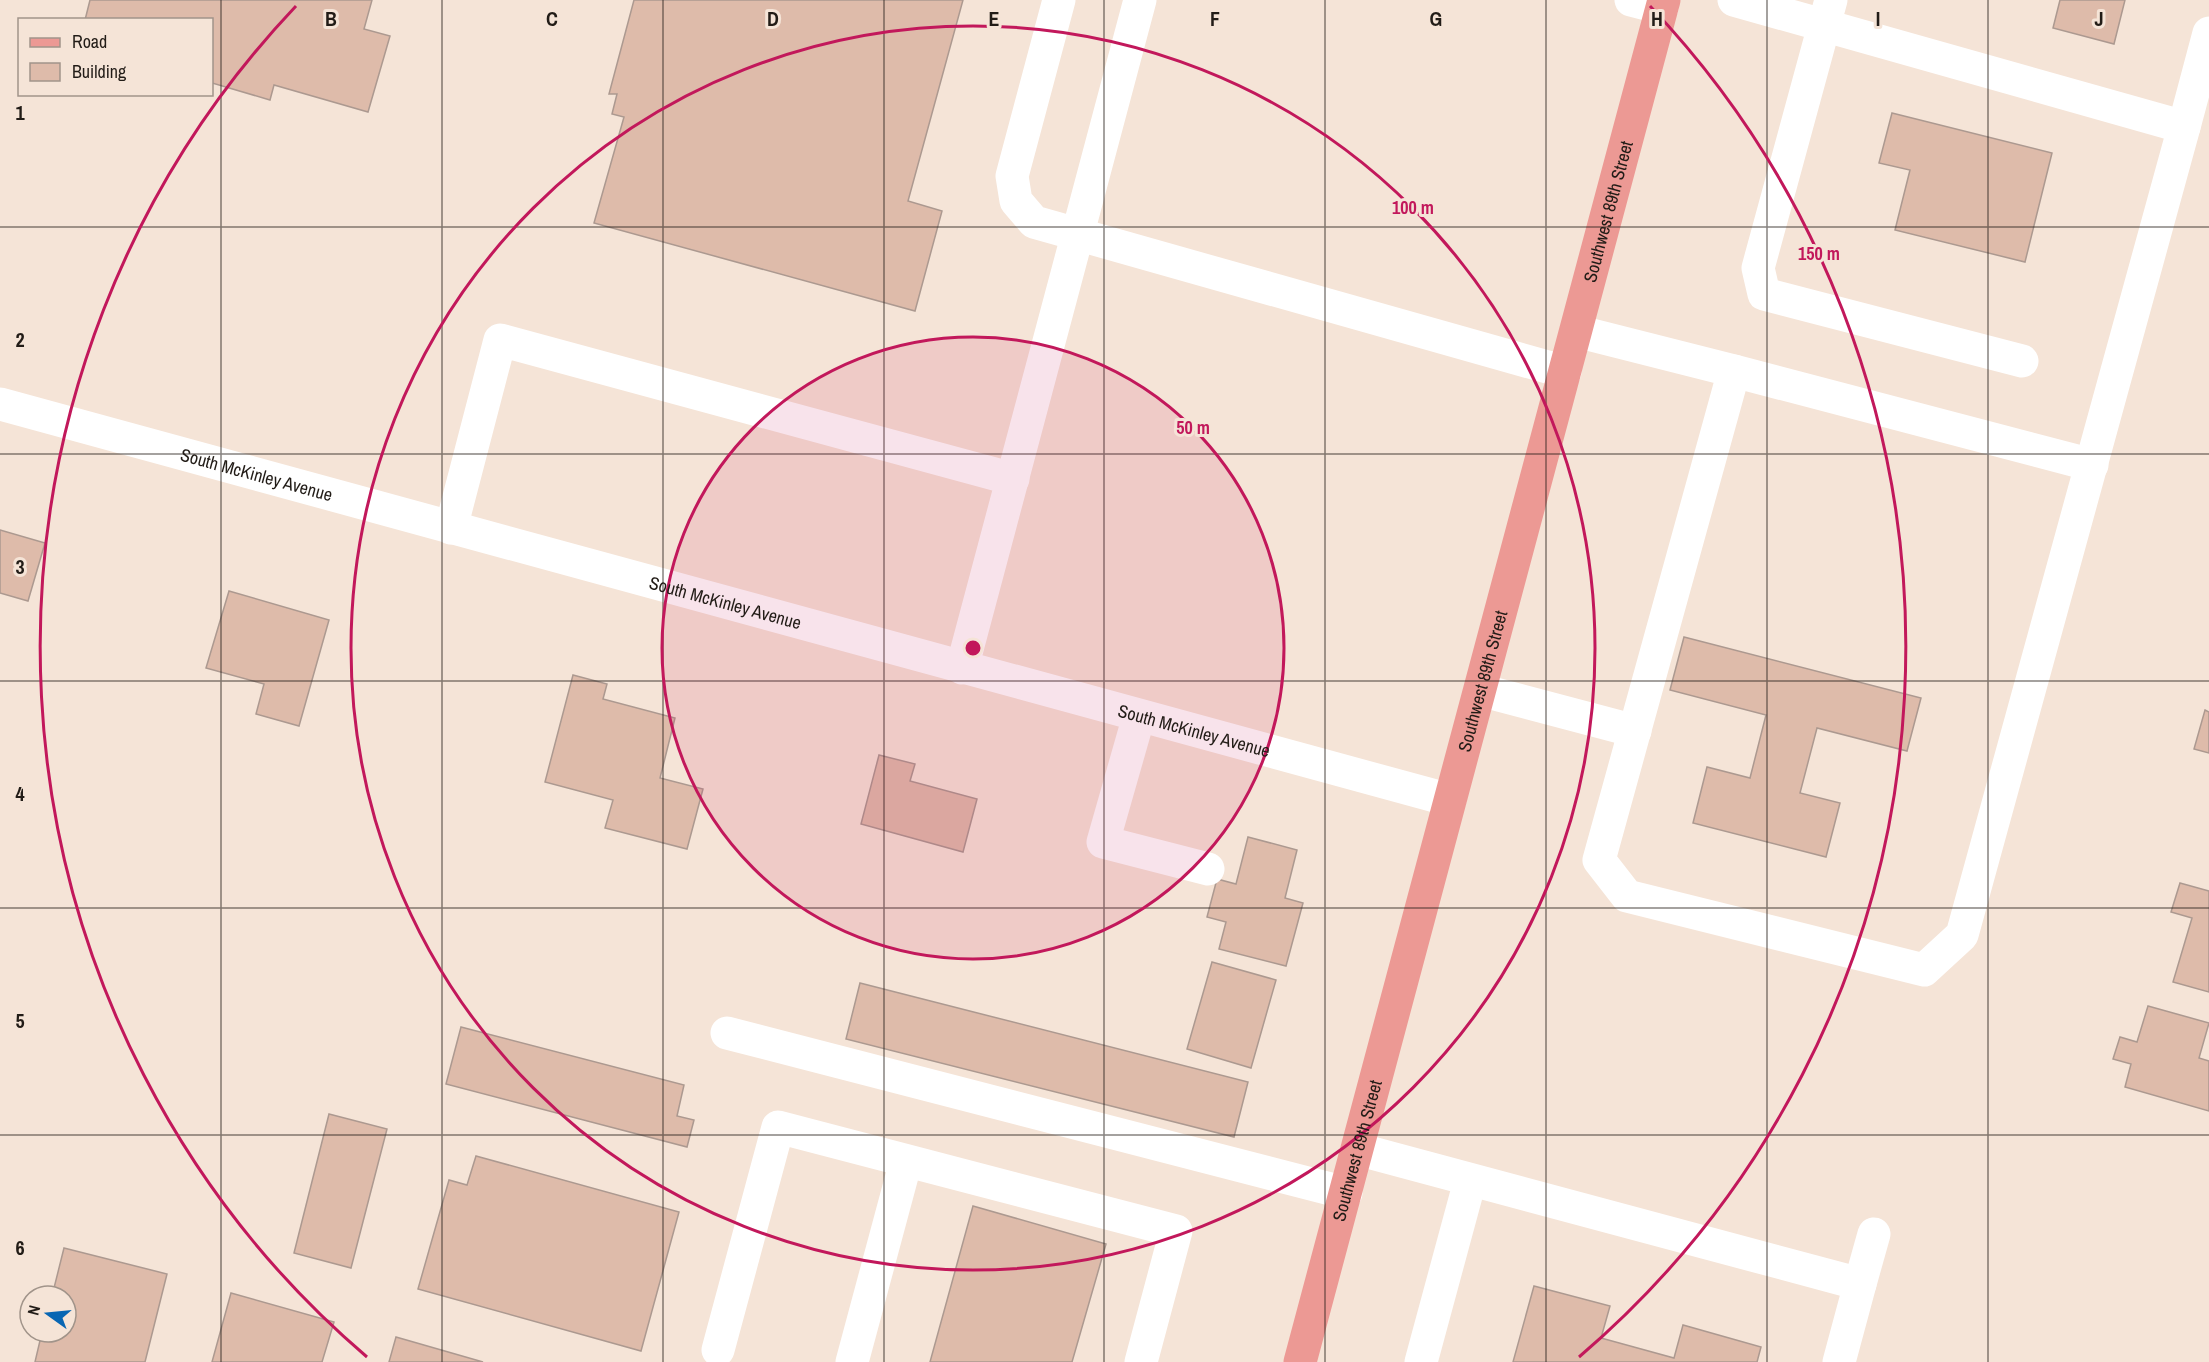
<svg xmlns="http://www.w3.org/2000/svg" width="2209" height="1362" font-family="'Archivo Narrow',sans-serif">
<style>
.building{fill:#debbaa;stroke:#ac9990;stroke-width:1.5}
.lines{fill:none;stroke-linecap:round;stroke-linejoin:round}
.minor{stroke:#fff;stroke-width:33}
.major{stroke:#ec9994;stroke-width:33}
.grid{fill:none;stroke:#221c17;stroke-width:1.5;stroke-opacity:0.55}
.ring{fill:none;stroke:#c2185b;stroke-width:3}
.labels{text-anchor:middle;dominant-baseline:central;stroke-width:6;stroke-linejoin:round;paint-order:stroke}
.street-label{font-size:18px;fill:#221c17;stroke:#f5e4d7}
.grid-label{font-size:20px;text-anchor:middle;font-weight:bold;fill:#221c17;stroke:#f5e4d7;stroke-width:6;stroke-linejoin:round;paint-order:stroke}
.centre{fill:#c2185b;stroke:#f5e4d7;stroke-width:3}
.ring-label{font-size:18px;text-anchor:middle;font-weight:bold;fill:#c2185b;stroke:#f5e4d7;stroke-width:6;stroke-linejoin:round;paint-order:stroke}
</style>
<rect width="100%" height="100%" fill="#f5e4d7"/>
<g class="building">
<polygon points="90,0 372,0 364,29 390,36 368,112 274,85 270,100 212,83 212,20 85,20"/>
<polygon points="634,0 963,0 908,201 942,211 915,311 594,223 624,117 612,114 617,94 609,94"/>
<polygon points="2060,0 2125,0 2114,44 2053,28"/>
<polygon points="1892,113 2052,153 2025,262 1895,230 1910,170 1879,163"/>
<polygon points="0,530 45,543 28,601 0,593"/>
<polygon points="229,591 329,620 299,726 256,714 264,684 206,668"/>
<polygon points="1684,637 1921,698 1907,751 1817,728 1800,793 1840,803 1826,857 1693,823 1707,767 1750,778 1766,715 1670,690"/>
<polygon points="573,675 607,684 603,699 675,718 660,778 703,789 687,849 605,828 613,800 545,782"/>
<polygon points="2205,710 2209,712 2209,753 2194,749"/>
<polygon points="879,755 915,764 910,781 977,799 963,852 861,824"/>
<polygon points="1248,837 1297,850 1285,898 1303,903 1286,966 1219,949 1226,922 1207,917 1217,879 1236,884"/>
<polygon points="2180,883 2209,891 2209,992 2173,982 2192,918 2171,912"/>
<polygon points="1212,962 1276,980 1251,1068 1187,1049"/>
<polygon points="860,983 1248,1082 1234,1137 846,1039"/>
<polygon points="2148,1006 2209,1023 2199,1058 2209,1061 2209,1111 2125,1087 2131,1064 2113,1059 2120,1037 2137,1042"/>
<polygon points="461,1027 684,1085 677,1116 694,1120 687,1147 446,1084"/>
<polygon points="329,1114 387,1129 351,1268 294,1253"/>
<polygon points="476,1156 679,1212 641,1351 418,1289 449,1180 467,1185"/>
<polygon points="973,1206 1106,1244 1072,1362 930,1362"/>
<polygon points="64,1248 167,1274 145,1362 35,1362 42,1332 66,1332 66,1296 52,1296"/>
<polygon points="1534,1286 1610,1306 1601,1338 1674,1358 1683,1325 1761,1347 1757,1362 1513,1362"/>
<polygon points="231,1293 334,1322 322,1362 212,1362"/>
<polygon points="396,1337 483,1362 389,1362"/>
</g>
<g class="lines">
<g class="minor">
<polyline points="1059,0 1012,176 1016,201 1034,222 1565,372"/>
<polyline points="1631,0 1662,8"/>
<polyline points="1734,0 2184,127 2209,33"/>
<polyline points="1831,0 1758,268 1764,294 2022,361"/>
<polyline points="1576,331 1734,371 1599,860 1627,896 1924,970 1962,935 2184,127"/>
<polyline points="1734,371 2092,465"/>
<path id="s1" d="M0 404 1450 800"/>
<polyline points="451,528 500,340 1013,479"/>
<polyline points="962,668 1140,0"/>
<polyline points="1480,690 1635,731"/>
<polyline points="1139,716 1103,842 1208,869"/>
<polyline points="727,1033 1346,1193"/>
<polyline points="1357,1149 1860,1284 1839,1362"/>
<polyline points="1860,1284 1874,1234"/>
<polyline points="718,1350 778,1127 1176,1231 1141,1362"/>
<polyline points="852,1362 906,1161"/>
<polyline points="1421,1362 1470,1181"/>
</g>
<path class="major" id="s2" d="M1300 1362 1664 0"/>
</g>
<path class="grid" d="M221 0V1362M442 0V1362M663 0V1362M884 0V1362M1104 0V1362M1325 0V1362M1546 0V1362M1767 0V1362M1988 0V1362M0 227H2209M0 454H2209M0 681H2209M0 908H2209M0 1135H2209"/>
<circle cx="973" cy="648" r="311" fill="#c2185b" fill-opacity=".12"/>
<g class="ring">
<circle cx="973" cy="648" r="311"/>
<circle cx="973" cy="648" r="622"/>
<path d="M367 1357A933 933 0 0 1 296 6M1650 6A933 933 0 0 1 1579 1357"/>
</g>
<g class="labels">
<g class="street-label">
<text stroke="none"><textPath href="#s2" startOffset="1191">Southwest 89th Street</textPath></text>
<text stroke="none"><textPath href="#s1" startOffset="266">South McKinley Avenue</textPath></text>
<text stroke="none"><textPath href="#s1" startOffset="752">South McKinley Avenue</textPath></text>
<text stroke="none"><textPath href="#s2" startOffset="705">Southwest 89th Street</textPath></text>
<text stroke="none"><textPath href="#s1" startOffset="1238">South McKinley Avenue</textPath></text>
<text stroke="none"><textPath href="#s2" startOffset="219">Southwest 89th Street</textPath></text>
</g>
</g>
<g class="grid-label">
<text x="331" y="26">B</text>
<text x="552" y="26">C</text>
<text x="773" y="26">D</text>
<text x="994" y="26">E</text>
<text x="1215" y="26">F</text>
<text x="1436" y="26">G</text>
<text x="1657" y="26">H</text>
<text x="1878" y="26">I</text>
<text x="2099" y="26">J</text>
<text x="20" y="120">1</text>
<text x="20" y="347">2</text>
<text x="20" y="574">3</text>
<text x="20" y="801">4</text>
<text x="20" y="1028">5</text>
<text x="20" y="1255">6</text>
</g>
<circle cx="973" cy="648" r="9" class="centre"/>
<g class="ring-label">
<text x="1413" y="214">100 m</text>
<text x="1819" y="260">150 m</text>
<text x="1193" y="434">50 m</text>
</g>
<rect x="18" y="18" width="195" height="78" fill="#f5e4d7" stroke="#a1948a" stroke-width="1.5"/>
<rect x="30" y="38" width="30" height="9" fill="#ec9994" stroke="#a1948a" stroke-width="1.5"/>
<text x="72" y="48" font-size="18" fill="#221c17">Road</text>
<rect x="30" y="63" width="30" height="18" fill="#debbaa" stroke="#a1948a" stroke-width="1.5"/>
<text x="72" y="78" font-size="18" fill="#221c17">Building</text>
<g transform="translate(48 1314) rotate(285)"><circle r="28" fill="#f5e4d7" stroke="#a1948a" stroke-width="1.5"/>
<path d="M0-4.5L10 22L0 15L-10 22Z" fill="#0866b3"/>
<text y="-9" font-size="16" font-weight="bold" text-anchor="middle" fill="#221c17">N</text>
</g>
</svg>
